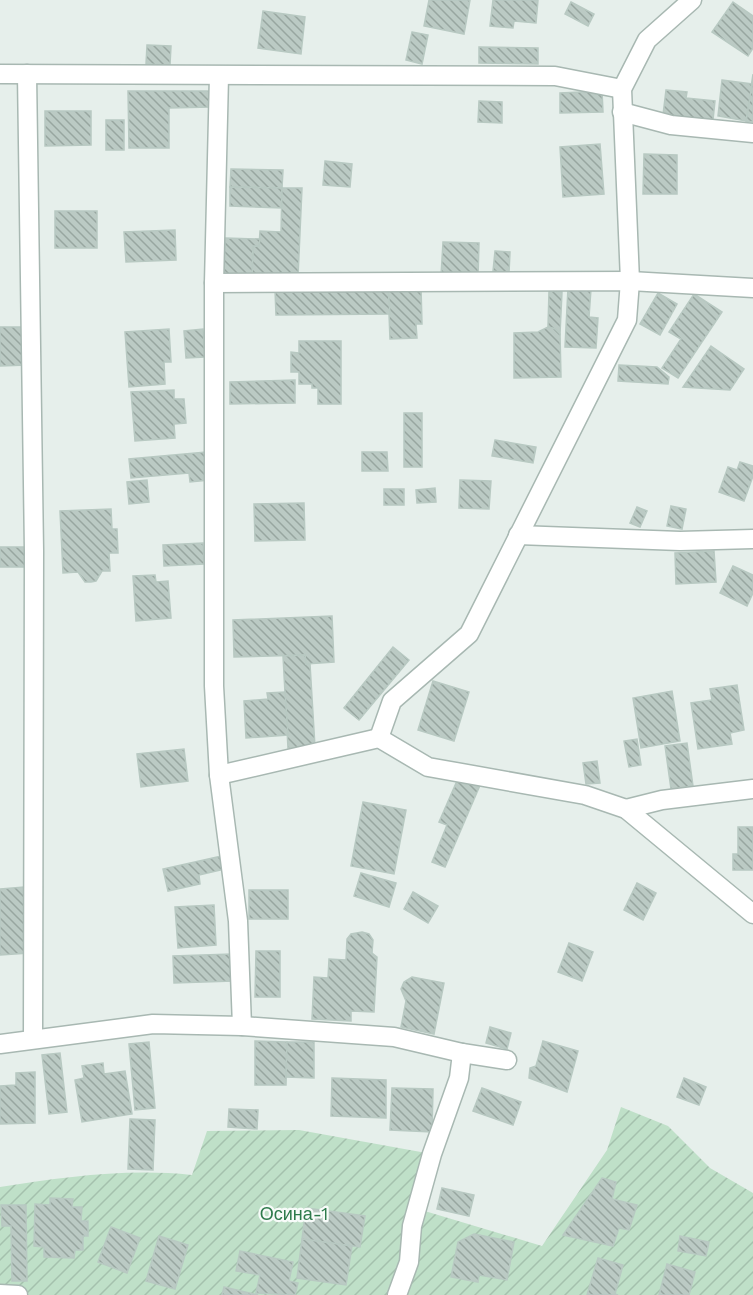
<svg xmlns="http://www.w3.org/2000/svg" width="753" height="1295" font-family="'Work Sans',sans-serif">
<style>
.garden{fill:url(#garden-furrows)}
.building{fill:url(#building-back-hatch);stroke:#b8c9c2;stroke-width:1.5}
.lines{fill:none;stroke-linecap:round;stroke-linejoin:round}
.minor-casing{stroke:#a8b8b2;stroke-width:21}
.minor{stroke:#fff;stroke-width:18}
.labels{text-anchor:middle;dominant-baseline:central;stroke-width:4.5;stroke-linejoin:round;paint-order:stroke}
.park-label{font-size:18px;fill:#2d7a4b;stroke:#f7fbf9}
</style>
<defs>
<pattern id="garden-furrows" width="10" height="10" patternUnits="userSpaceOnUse" patternTransform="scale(1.5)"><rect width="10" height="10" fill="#bfe0c8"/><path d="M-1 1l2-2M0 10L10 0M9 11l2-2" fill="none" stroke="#a4c1ad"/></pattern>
<pattern id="building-back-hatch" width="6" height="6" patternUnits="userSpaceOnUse" patternTransform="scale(1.5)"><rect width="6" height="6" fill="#bbcac4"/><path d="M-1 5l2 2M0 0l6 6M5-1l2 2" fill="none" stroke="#98a6a0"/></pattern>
</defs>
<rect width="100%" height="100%" fill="#e6efeb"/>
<path class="garden" d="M621 1107 668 1126 710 1168 753 1193V1295H0V1187C64 1177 128 1168 192 1175L207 1131 299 1130 432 1154 418 1209 542 1246 607 1150Z"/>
<g class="building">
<polygon points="429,0 470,0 464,34 424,26"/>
<polygon points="493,0 538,0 536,23 514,21 513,28 490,26"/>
<polygon points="571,2 594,14 588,26 565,14"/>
<polygon points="733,2 753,16 753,48 748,56 712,32"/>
<polygon points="263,11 305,17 301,54 258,48"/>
<polygon points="412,32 428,35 422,64 406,60"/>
<polygon points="147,45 171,46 170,65 146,64"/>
<polygon points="479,47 538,48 538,64 479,63"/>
<polygon points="753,74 753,122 746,121"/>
<polygon points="722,80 752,84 746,121 718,116"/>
<polygon points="666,90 687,92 686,98 715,101 713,120 663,115"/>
<polygon points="128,91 209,91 210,107 169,108 169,148 129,148"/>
<polygon points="602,91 603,112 560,113 560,93"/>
<polygon points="479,101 502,102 502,123 478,122"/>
<polygon points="45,111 91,111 91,145 45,146"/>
<rect x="106" y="120" width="18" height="30"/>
<polygon points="600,144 604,194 563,197 560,147"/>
<polygon points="644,154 677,155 677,194 643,194"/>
<polygon points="325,161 352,164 350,187 323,185"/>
<polygon points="231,169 283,170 282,188 230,187"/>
<polygon points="230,187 282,188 282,208 230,206"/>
<polygon points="282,188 302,188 298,277 252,275 253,246 259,246 260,231 281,232"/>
<rect x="55" y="211" width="42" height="37"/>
<polygon points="175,230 176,260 126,262 124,232"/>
<polygon points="225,238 260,239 259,246 253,246 252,275 224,275"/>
<polygon points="443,242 479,243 478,278 441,276"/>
<polygon points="495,251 510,252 509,273 493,271"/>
<polygon points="421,287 422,324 416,324 417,338 390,339 388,288"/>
<polygon points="388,288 390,314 276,315 275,290"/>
<polygon points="568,288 591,289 589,317 598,318 596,348 565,347"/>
<polygon points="549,291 562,292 560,334 555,329 548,327"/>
<polygon points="658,293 677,304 660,335 640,324"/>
<polygon points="694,294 722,312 678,378 662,368 681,339 669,332"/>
<polygon points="0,327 26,327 27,365 0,366"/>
<polygon points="548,327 555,329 560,334 561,377 514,378 514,333 538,332"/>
<polygon points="169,329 171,362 164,362 165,384 129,387 125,332"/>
<polygon points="203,329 205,357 186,358 184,331"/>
<polygon points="299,341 341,341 341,404 318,404 318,388 312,388 312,384 299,384 299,372 291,372 291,352 299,353"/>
<polygon points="711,346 744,369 730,390 683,387"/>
<polygon points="619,365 657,367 669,377 668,384 618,381"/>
<polygon points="295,380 295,403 230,404 230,382"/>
<polygon points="174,390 174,399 184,399 186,423 174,424 175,438 135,441 131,392"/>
<rect x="404" y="413" width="18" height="54"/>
<polygon points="495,440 536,447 533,463 492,456"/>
<polygon points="206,452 209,480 190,482 189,473 131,478 129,459"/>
<polygon points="362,452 387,452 388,471 362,471"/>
<polygon points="740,462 753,466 753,476 744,501 719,492 728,467 737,470"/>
<polygon points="147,480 149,502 129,504 127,482"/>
<polygon points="460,480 491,481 489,509 459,508"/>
<polygon points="435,488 436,502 417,503 416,490"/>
<rect x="384" y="489" width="20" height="16"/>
<polygon points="304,503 305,540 255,541 254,504"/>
<polygon points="671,506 686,509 682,529 667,526"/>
<polygon points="637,507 647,511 640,527 630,523"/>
<polygon points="111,509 112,529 117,529 118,553 109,553 110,571 102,571 96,581 91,582 85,582 78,572 63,573 60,511"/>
<polygon points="203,543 204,564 164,566 163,545"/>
<polygon points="0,547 29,547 30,567 0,567"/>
<polygon points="714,551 716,582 676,584 675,553"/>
<polygon points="733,566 753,575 753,593 747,606 720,593"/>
<polygon points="155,575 156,582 168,581 171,618 136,621 133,576"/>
<polygon points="332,616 334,662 306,664 305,655 234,657 233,620"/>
<polygon points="393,647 409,660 359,720 344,708"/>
<polygon points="305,655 306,664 310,664 315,747 288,748 283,656"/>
<polygon points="433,681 469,692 454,741 418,730"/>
<polygon points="737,685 744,730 730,733 732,744 698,749 691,703 712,700 710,689"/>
<polygon points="672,691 680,741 641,748 633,698"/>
<polygon points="285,692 288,735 246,738 244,701 268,699 267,693"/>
<polygon points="637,739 641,765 629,767 624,741"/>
<polygon points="687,743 693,786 671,789 665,746"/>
<polygon points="184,749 188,781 141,787 137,754"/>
<polygon points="597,761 600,783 586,784 583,763"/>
<polygon points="460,774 481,783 445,867 432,862 447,825 439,822"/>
<polygon points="363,802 406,810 394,874 351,866"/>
<polygon points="738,827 753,827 753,870 733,870 733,854 738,854"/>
<polygon points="222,856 225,869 199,875 200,884 168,891 163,869"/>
<polygon points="361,873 396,883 389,907 354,896"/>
<polygon points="637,883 656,893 643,920 624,910"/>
<polygon points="24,887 29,953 0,955 0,889"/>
<rect x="249" y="890" width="39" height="29"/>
<polygon points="413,892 438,906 428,923 404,909"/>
<polygon points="214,905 216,945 178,948 175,907"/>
<polygon points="362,932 369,934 373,940 372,953 377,957 374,1012 351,1011 351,1021 312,1019 314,977 328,978 329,959 346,960 347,939 351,934"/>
<polygon points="569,943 593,952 582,981 558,972"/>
<polygon points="256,951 280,951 280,997 255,997"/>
<polygon points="232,954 233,981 174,983 173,956"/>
<polygon points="412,977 444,983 434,1034 401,1027 406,1001 401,989 404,982"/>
<polygon points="490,1027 511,1033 507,1049 486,1043"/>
<polygon points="255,1041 287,1042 286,1085 255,1085"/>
<polygon points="543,1041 578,1051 567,1092 529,1078 530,1068 536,1066"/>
<polygon points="149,1042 155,1108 135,1110 129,1044"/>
<polygon points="287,1042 314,1042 314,1078 286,1077"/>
<polygon points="60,1053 67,1112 49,1114 42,1055"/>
<polygon points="103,1063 104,1074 125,1071 132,1114 82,1122 75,1080 84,1078 82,1066"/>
<polygon points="35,1072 35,1123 0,1124 0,1086 16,1085 16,1073"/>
<polygon points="332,1078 386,1080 386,1118 331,1116"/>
<polygon points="684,1078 706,1087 699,1105 677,1097"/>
<polygon points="392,1088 433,1089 432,1132 390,1130"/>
<polygon points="482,1088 521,1102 513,1125 473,1111"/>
<polygon points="229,1109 258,1110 257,1129 228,1127"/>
<polygon points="130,1119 155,1120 153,1170 128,1169"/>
<polygon points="602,1178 616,1182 612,1199 637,1205 629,1230 619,1228 613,1246 563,1235"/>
<polygon points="442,1188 474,1195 469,1216 437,1209"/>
<polygon points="50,1198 73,1199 72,1207 82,1207 81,1221 88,1221 88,1236 83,1236 83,1250 75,1250 74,1258 44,1257 44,1247 34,1246 35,1204 50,1205"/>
<polygon points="1,1205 26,1205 27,1281 12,1281 11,1226 2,1226"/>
<polygon points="306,1208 365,1216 360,1247 302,1239"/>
<polygon points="111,1227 140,1238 127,1273 98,1262"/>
<polygon points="474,1234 514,1242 507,1280 479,1275 478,1282 451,1277 458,1242"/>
<polygon points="159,1236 188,1245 175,1289 146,1281"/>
<polygon points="680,1236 709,1242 706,1256 678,1251"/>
<polygon points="302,1239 352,1246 346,1285 297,1278"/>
<polygon points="240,1251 293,1262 289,1281 298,1283 295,1295 256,1293 260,1275 236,1271"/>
<polygon points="598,1258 623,1265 615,1294 618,1295 587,1295"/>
<polygon points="667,1264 695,1272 689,1295 659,1295"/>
<polygon points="224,1287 258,1295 222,1295"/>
</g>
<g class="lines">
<defs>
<g id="minor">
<polyline points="0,74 555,76 622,89"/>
<polyline points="27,74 34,551 33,1039"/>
<polyline points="219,76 214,283 214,686 219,775 238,921 242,1026"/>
<polyline points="622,112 671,125 753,133"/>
<polyline points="214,283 630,281 753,288"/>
<polyline points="518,535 680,541 753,539"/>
<polyline points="379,738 392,701 469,634 627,320 630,281 622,89 647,40 692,0"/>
<polyline points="219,775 379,738 428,767 585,795 626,809 753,914"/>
<polyline points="626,809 662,800 753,789"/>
<polyline points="0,1044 153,1024 242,1026 394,1037 462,1053 459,1078 432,1154 412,1226 409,1262 397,1295"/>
<polyline points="462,1053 507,1060"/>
<polyline points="0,1294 18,1295"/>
</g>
</defs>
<use href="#minor" class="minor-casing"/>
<use href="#minor" class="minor"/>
</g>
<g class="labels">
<g class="park-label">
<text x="294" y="1213">Осина-1</text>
</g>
</g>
</svg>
